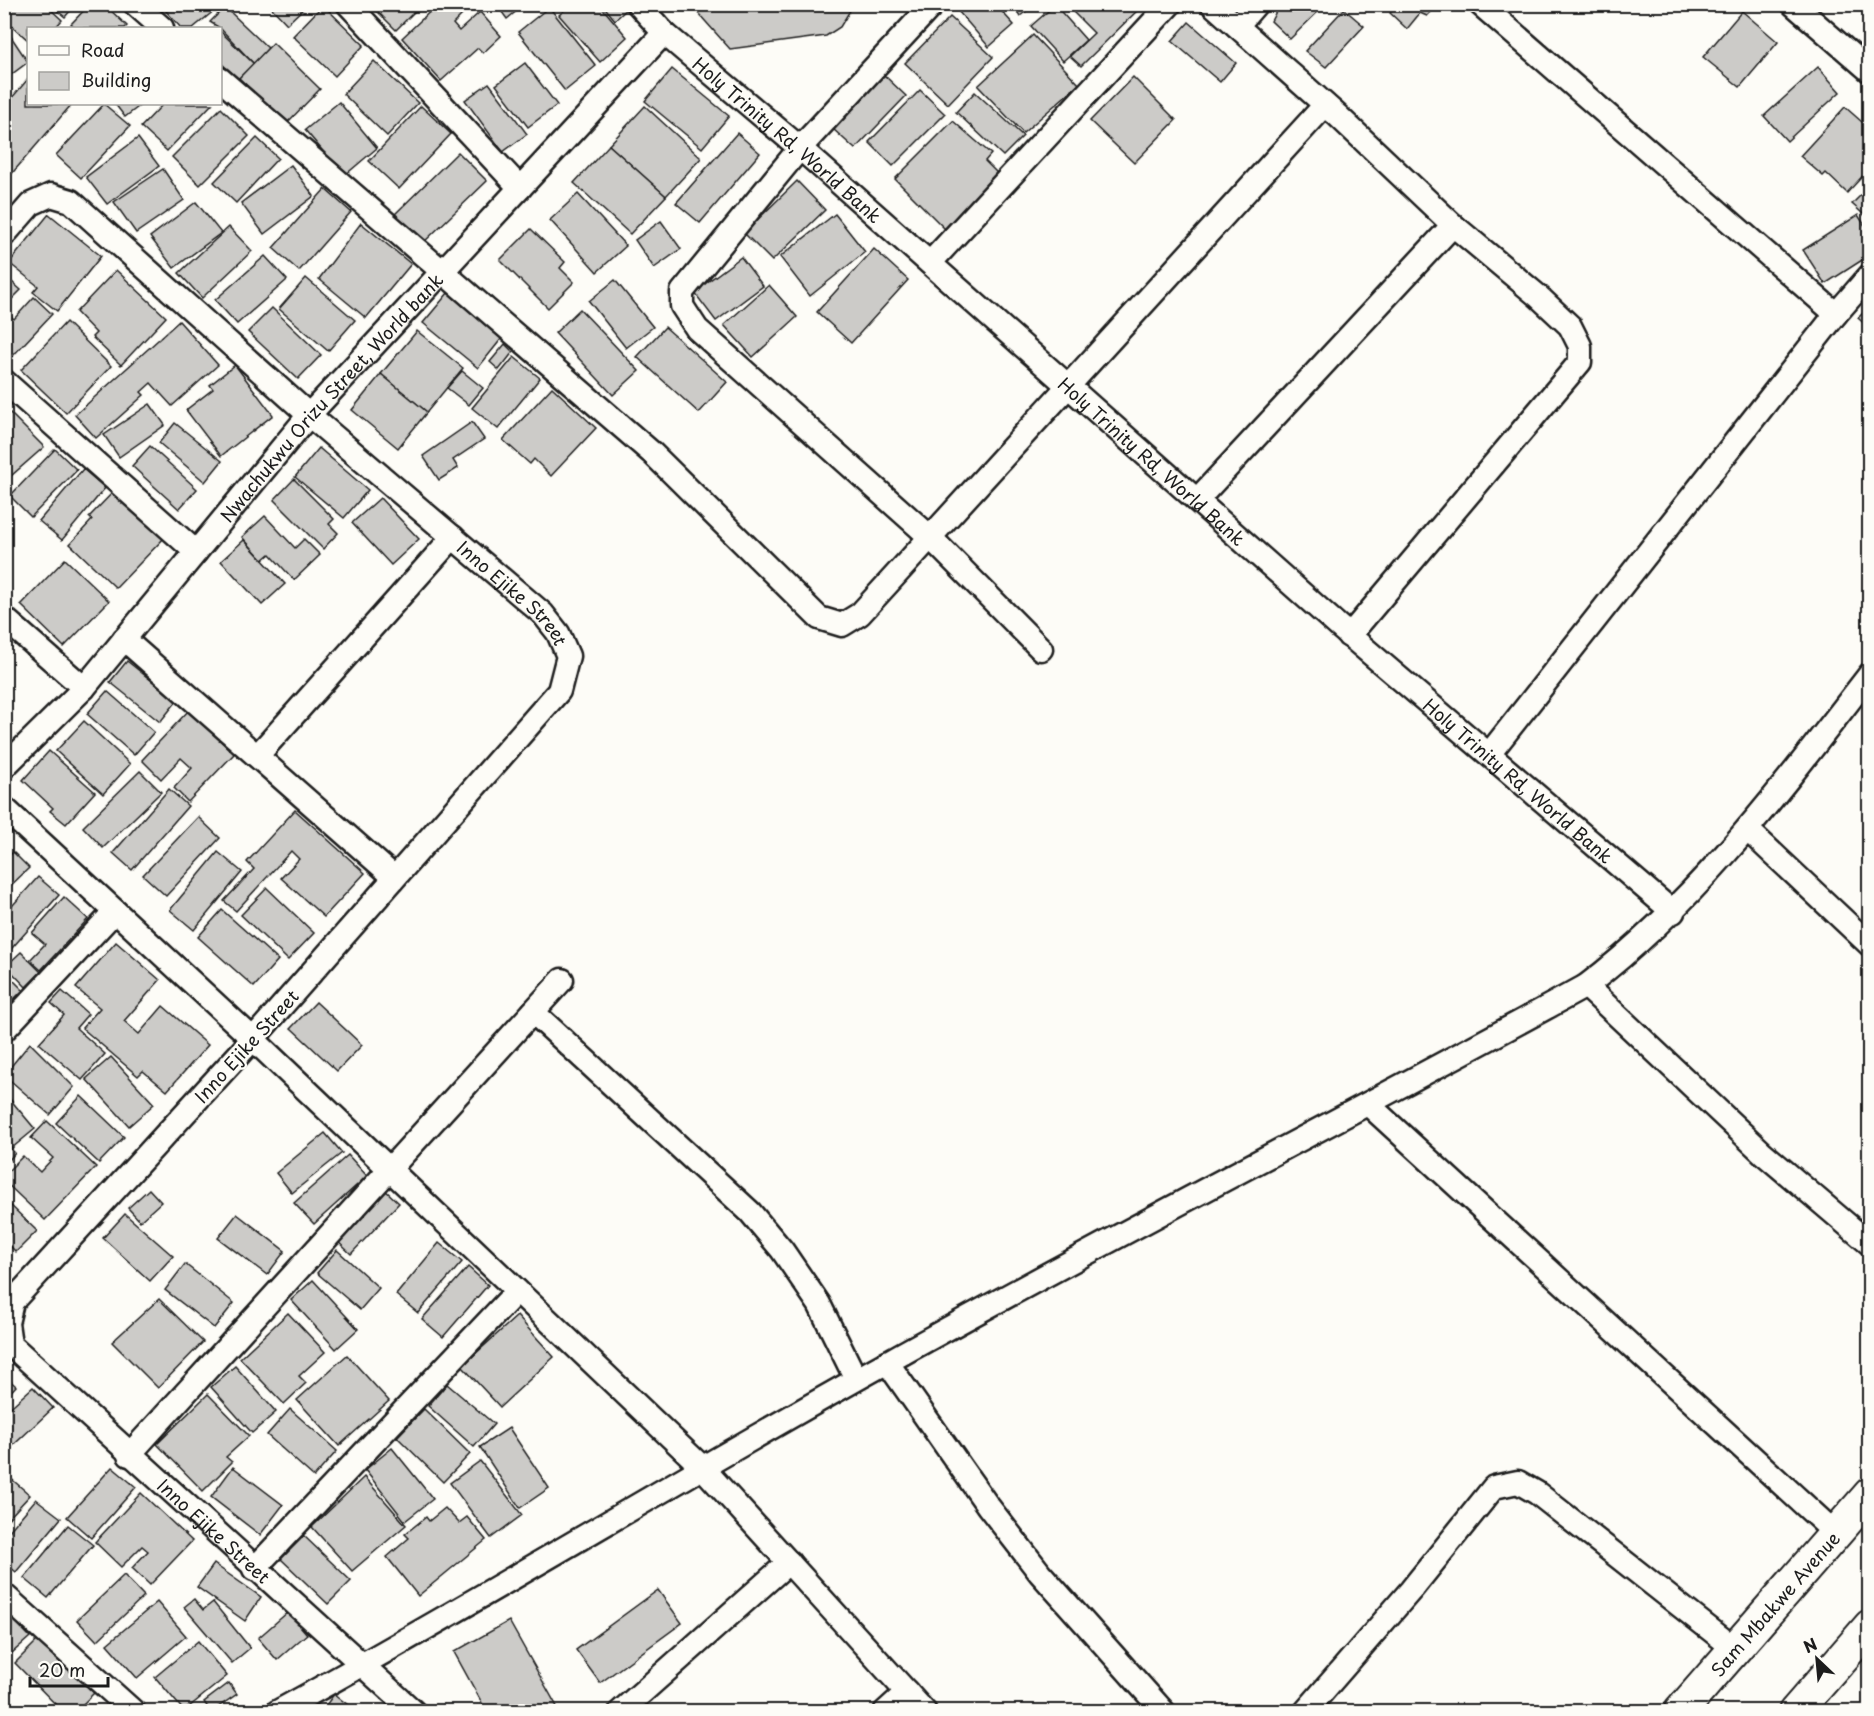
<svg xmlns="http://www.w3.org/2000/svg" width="1874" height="1716" font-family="'Playpen Sans',sans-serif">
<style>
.building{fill:#cccbc8;stroke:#1c1c1c;stroke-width:1.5}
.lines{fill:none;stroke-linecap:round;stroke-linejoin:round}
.street-casing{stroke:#1c1c1c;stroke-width:27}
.secondary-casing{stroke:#1c1c1c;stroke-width:36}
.street{stroke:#fdfcf7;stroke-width:22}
.secondary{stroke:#fdfcf7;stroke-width:32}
.labels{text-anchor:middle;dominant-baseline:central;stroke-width:4.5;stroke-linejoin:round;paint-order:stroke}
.street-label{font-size:18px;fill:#1c1c1c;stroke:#fdfcf7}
</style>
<rect width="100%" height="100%" fill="#fdfcf7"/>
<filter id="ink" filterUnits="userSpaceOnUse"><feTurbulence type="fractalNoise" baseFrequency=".0167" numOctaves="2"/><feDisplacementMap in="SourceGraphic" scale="12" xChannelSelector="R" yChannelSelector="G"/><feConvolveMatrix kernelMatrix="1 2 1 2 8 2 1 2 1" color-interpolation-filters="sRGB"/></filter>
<g filter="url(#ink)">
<g class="building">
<polygon points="4,4 45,4 62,20 55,28 28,28 28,40 4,19"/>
<polygon points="49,4 76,4 65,17"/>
<polygon points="90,4 104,4 127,26 125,28 76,28 71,24"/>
<polygon points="160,4 210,4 215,10 193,28 181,28"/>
<polygon points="268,4 308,4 287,24"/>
<polygon points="382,4 422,4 396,30 376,10"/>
<polygon points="438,4 473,4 453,24 459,31 480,12 501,36 483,53 478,48 441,81 402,38"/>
<polygon points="496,4 525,4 507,19"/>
<polygon points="571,4 599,4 627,37 600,62 559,15"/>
<polygon points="602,4 622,4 627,9 615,20"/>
<polygon points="690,4 854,4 840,27 826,36 730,49"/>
<polygon points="952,4 995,4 1014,25 989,47"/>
<polygon points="1012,4 1036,4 1020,16"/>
<polygon points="1070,4 1144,4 1081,66 1070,56 1094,33 1068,7"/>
<polygon points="1280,4 1326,4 1290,39 1271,21"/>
<polygon points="1397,4 1439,4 1427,16 1420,13 1407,29 1390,13"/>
<polygon points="323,5 364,45 335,76 293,36"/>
<polygon points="1055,5 1086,40 1063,61 1031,26"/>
<polygon points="225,7 268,48 254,64 220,28 210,22"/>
<polygon points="549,7 596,66 565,91 518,32"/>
<polygon points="1344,9 1364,26 1326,67 1305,51"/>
<polygon points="1742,11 1778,42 1740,87 1703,57"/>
<polygon points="950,17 993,57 948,104 905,63"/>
<polygon points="1189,22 1236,63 1220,82 1172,41"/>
<polygon points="4,26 28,62 4,80"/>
<polygon points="220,31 254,64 238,79 220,62"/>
<polygon points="1033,35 1079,84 1023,133 978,86"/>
<polygon points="273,43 320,89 286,124 239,78"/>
<polygon points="374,61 418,103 387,136 343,94"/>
<polygon points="525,63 557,105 528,127 496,85"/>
<polygon points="1818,67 1840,92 1787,141 1764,116"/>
<polygon points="672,69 729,116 702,148 645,101"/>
<polygon points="884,75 906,96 855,149 833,129"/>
<polygon points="1133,77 1176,120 1134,163 1090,121"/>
<polygon points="28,79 28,104 72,104 8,178 4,175 4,107"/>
<polygon points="489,83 527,134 503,152 465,100"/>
<polygon points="920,90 945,114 893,166 869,142"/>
<polygon points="975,92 1023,136 1003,156 956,112"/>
<polygon points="339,102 377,148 344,176 305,130"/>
<polygon points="104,104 130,126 81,178 56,155"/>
<polygon points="115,104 142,104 125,117"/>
<polygon points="163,104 212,104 167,151 141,127"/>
<polygon points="421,106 451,134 399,189 369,161"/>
<polygon points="645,106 701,158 666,196 609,145"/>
<polygon points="1845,107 1870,129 1870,168 1847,193 1826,173 1823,176 1800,156"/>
<polygon points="221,108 249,136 200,185 172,157"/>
<polygon points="953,121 991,154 985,161 1003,179 949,233 895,179"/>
<polygon points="737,133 760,153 700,223 676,203"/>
<polygon points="138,138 159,166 107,204 86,177"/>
<polygon points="257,138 278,158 236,203 214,182"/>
<polygon points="609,145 666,196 630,234 574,183"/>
<polygon points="458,152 487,181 420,246 392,217"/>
<polygon points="291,165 314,196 264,234 241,203"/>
<polygon points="163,169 184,200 136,233 114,202"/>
<polygon points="797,181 825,210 772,261 744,233"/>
<polygon points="1870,186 1870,220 1852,204"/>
<polygon points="325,189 351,212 299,271 273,248"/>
<polygon points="578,194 626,246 597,272 550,220"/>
<polygon points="196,202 221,233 174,268 150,237"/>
<polygon points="49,214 101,256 57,311 33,292 38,286 9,263"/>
<polygon points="835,214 865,252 810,296 780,257"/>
<polygon points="1858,215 1870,233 1870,255 1825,284 1803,250"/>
<polygon points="661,221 681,249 654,268 635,240"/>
<polygon points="361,223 411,264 366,318 319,279"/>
<polygon points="229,227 252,251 202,298 179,273"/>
<polygon points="531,229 565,262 560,268 574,282 548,308 500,260"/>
<polygon points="874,249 908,280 851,343 817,312"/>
<polygon points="265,256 287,280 237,324 215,300"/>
<polygon points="741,257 763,286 716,321 694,292"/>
<polygon points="116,270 166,317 121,365 92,337 96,333 76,312"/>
<polygon points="4,275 21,290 4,307"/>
<polygon points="306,278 355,320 328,351 279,309"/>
<polygon points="615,280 653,327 626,348 589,301"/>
<polygon points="769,285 797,317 753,357 724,325"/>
<polygon points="448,293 502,338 478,368 423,323"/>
<polygon points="34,297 52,314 8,361 4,358 4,310 14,319"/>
<polygon points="1870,306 1870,329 1858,318"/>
<polygon points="272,308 321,355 298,379 248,332"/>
<polygon points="580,309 639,371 613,395 555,333"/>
<polygon points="179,321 218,365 172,406 151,383 141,392 144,395 96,438 75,415"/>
<polygon points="66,322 111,366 66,413 21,370"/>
<polygon points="665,327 727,382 699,413 637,357"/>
<polygon points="417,331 463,368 427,412 381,374"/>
<polygon points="505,344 513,352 499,370 490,362"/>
<polygon points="514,357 540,378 498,429 472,408"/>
<polygon points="235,365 273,415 221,456 186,410 213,389 210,385"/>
<polygon points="462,371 483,388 469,405 447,388"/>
<polygon points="381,374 427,412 398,448 352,410"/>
<polygon points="552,387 596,428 551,476 534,459 530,464 503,440"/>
<polygon points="150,404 165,425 119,457 104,435"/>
<polygon points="4,407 44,447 4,482"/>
<polygon points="472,422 484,439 453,460 458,468 439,480 423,456"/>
<polygon points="175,423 222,461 205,482 159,443"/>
<polygon points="150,446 197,489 179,509 132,466"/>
<polygon points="319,448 368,490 344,518 295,477"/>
<polygon points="55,449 77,470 31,517 10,496"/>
<polygon points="83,469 105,488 62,540 39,521"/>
<polygon points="294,479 334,519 329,524 338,533 323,549 274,500"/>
<polygon points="116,489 166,536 116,588 70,544 92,520 89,517"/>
<polygon points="380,498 419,539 391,565 352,523"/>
<polygon points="265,516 295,548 304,539 320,555 294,580 270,554 263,560 242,537"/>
<polygon points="244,540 285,584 262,605 221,561"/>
<polygon points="65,559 109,601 64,647 21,605"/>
<polygon points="127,661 177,701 160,722 110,682"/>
<polygon points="107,691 154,732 134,755 87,714"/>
<polygon points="189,710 234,754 188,802 174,788 192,768 181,758 161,779 142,760"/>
<polygon points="84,721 130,764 103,794 56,751"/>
<polygon points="49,751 95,792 66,824 50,811 53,808 23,780"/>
<polygon points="140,771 161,792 103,848 83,827"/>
<polygon points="169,789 188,806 132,870 113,853"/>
<polygon points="295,810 365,873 324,917 281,878 299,859 291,851 236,911 224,901 254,869 247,862"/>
<polygon points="198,817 220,838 166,896 143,875"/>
<polygon points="13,852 29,868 4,892 4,861"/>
<polygon points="218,852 242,872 194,930 170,910"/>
<polygon points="38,877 59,895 4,957 4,915"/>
<polygon points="267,888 314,933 288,960 241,915"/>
<polygon points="64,897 88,919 41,970 30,960 45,944 32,933"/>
<polygon points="222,910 278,960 254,987 198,937"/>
<polygon points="116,942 160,980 124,1021 139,1034 163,1006 208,1045 167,1091 143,1071 138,1076 82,1028 100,1008 76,988"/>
<polygon points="21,952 41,972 26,987 6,966"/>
<polygon points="4,971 23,990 4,1009"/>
<polygon points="62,991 88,1014 76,1028 105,1054 82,1080 39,1043 64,1015 51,1003"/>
<polygon points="316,1002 362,1045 337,1071 291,1028"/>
<polygon points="30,1043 74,1087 50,1115 4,1075"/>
<polygon points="111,1057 154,1104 129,1126 86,1079"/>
<polygon points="4,1092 35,1129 12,1148 4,1139"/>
<polygon points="81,1096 124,1137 99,1163 56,1123"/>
<polygon points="47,1121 96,1167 45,1220 4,1181 4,1175 23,1156 40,1172 53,1158 31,1138"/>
<polygon points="325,1133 342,1153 292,1193 276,1173"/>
<polygon points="4,1143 15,1153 4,1166"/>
<polygon points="348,1155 367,1176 314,1224 294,1203"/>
<polygon points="149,1189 161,1202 140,1221 128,1208"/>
<polygon points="384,1189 399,1203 351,1254 336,1240"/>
<polygon points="4,1199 37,1231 16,1252 4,1240"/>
<polygon points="125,1214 173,1256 150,1281 103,1238"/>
<polygon points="237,1214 285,1251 267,1275 218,1238"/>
<polygon points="439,1243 462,1262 418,1313 396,1295"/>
<polygon points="337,1250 379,1288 360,1310 317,1273"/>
<polygon points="185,1264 234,1303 214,1328 165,1290"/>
<polygon points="468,1267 488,1285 443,1337 422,1319"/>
<polygon points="313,1280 358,1329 336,1349 291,1300"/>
<polygon points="159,1299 203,1342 158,1388 112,1342"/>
<polygon points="288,1313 325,1352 299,1376 306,1383 284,1404 240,1358"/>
<polygon points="517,1316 554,1357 500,1407 462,1366"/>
<polygon points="347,1355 389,1401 339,1446 297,1400"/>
<polygon points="235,1366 276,1412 252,1433 211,1387"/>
<polygon points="4,1375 16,1386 4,1399"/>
<polygon points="447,1384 494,1424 474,1447 428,1406"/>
<polygon points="33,1387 53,1408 4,1454 4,1413"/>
<polygon points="208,1394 249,1436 226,1457 232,1462 203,1491 157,1444"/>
<polygon points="290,1409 337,1451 314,1477 267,1435"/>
<polygon points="424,1409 470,1454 443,1482 397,1437"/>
<polygon points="509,1428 549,1488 520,1508 480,1447"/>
<polygon points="392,1448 433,1499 405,1521 365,1470"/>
<polygon points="480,1461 522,1515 491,1538 450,1483"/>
<polygon points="112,1467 136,1487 91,1538 67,1517"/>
<polygon points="233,1467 283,1505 260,1535 211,1497"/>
<polygon points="8,1476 30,1495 4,1523 4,1481"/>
<polygon points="364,1477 406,1525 352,1571 312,1527"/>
<polygon points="141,1493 192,1541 150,1585 132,1568 148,1551 142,1546 121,1567 95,1542"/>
<polygon points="36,1499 61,1518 16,1572 4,1562 4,1537"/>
<polygon points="445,1508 459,1523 467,1517 486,1540 418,1596 387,1557 409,1538 405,1534 426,1517 429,1521"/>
<polygon points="68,1525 93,1545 48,1598 24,1578"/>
<polygon points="304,1536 351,1581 328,1604 281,1559"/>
<polygon points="214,1564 261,1597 245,1621 197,1587"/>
<polygon points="124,1575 144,1596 97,1641 77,1620"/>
<polygon points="658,1590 682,1623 600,1683 576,1650"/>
<polygon points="194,1599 203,1610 213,1602 250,1648 232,1663 184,1607"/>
<polygon points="157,1602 186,1636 137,1678 107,1644"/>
<polygon points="4,1610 30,1637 4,1660"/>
<polygon points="288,1612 307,1634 277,1660 258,1638"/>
<polygon points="509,1621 560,1712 487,1712 454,1652"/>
<polygon points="40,1638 94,1693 75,1712 63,1712 15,1663"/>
<polygon points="198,1641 227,1676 184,1711 155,1677"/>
<polygon points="229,1683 237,1694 211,1712 204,1702"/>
<polygon points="334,1694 357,1712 321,1712"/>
</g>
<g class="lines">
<defs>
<g id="street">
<polyline points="135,4 162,28"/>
<polyline points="348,4 520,188"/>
<path id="s1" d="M638 4 664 33 800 148 1343 630 1673 912"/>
<polyline points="933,4 800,148 682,292 682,306 697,329 929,536 1041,649"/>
<polyline points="1212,4 1338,116 1453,225 1538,296 1570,326 1580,346 1580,362 1349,636"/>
<polyline points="1480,4 1836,314"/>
<polyline points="1793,4 1870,71"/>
<polyline points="1237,26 1256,4"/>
<polyline points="220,79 652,453 819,618 842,625 860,614 1325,105"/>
<path id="s2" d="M4 235 31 204 51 195 71 201 309 415 543 614 558 633 568 656 559 691 253 1039 12 1302 7 1323 10 1344 414 1712"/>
<polyline points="930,263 1170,4"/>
<polyline points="4,381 196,552"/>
<polyline points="1197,500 1453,225"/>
<polyline points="4,618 84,688"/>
<polyline points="124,639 394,877"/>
<polyline points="1490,753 1836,314 1870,275"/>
<polyline points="257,756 453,537"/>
<path id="s3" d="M4 767 84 688 309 415 664 33"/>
<polyline points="4,808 253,1039 701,1466 925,1712"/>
<polyline points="1748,830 1870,945"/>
<polyline points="1586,986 1763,1153 1870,1244"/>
<polyline points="533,1012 750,1212 782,1250 819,1304 856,1379"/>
<polyline points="4,1030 115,911"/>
<polyline points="1368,1104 1835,1533"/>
<polyline points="887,1362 988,1506 1040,1573 1164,1712"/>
<polyline points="129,1455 562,980"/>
<polyline points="254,1569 517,1291"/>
<polyline points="4,1595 134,1712"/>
<path d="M277 1712C482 1600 680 1477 884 1364 1116 1234 1353 1114 1586 986 1700 899 1783 786 1870 674"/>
<polyline points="620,1712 789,1562"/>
<polyline points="885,1712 907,1692"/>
<polyline points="1305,1712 1411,1590 1494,1487 1518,1482 1537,1493 1735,1649"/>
</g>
<g id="secondary">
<path id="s4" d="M1680 1712 1870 1494"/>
<polyline points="1795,1712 1870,1626"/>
</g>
</defs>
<use href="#street" class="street-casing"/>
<use href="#secondary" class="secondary-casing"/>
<use href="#street" class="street"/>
<use href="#secondary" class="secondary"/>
</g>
</g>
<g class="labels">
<g class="street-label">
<text stroke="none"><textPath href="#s1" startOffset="202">Holy Trinity Rd, World Bank</textPath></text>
<text stroke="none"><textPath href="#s3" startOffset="494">Nwachukwu Orizu Street, World bank</textPath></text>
<text stroke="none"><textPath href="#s1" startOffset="688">Holy Trinity Rd, World Bank</textPath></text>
<text stroke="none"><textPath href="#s2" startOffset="675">Inno Ejike Street</textPath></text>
<text stroke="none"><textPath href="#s1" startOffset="1174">Holy Trinity Rd, World Bank</textPath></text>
<text transform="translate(246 1046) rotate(-48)">Inno Ejike Street</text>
<text stroke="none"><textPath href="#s2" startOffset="1936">Inno Ejike Street</textPath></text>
<text stroke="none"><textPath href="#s4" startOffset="144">Sam Mbakwe Avenue</textPath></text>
</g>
</g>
<rect width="1874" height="1716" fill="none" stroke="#fdfcf7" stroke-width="24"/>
<rect x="12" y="12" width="1850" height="1692" fill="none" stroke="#1c1c1c" stroke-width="2" filter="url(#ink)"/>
<rect x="27" y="27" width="195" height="78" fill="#fdfcf7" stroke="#a3a29f" stroke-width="1.5"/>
<rect x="39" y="46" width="30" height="9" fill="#fdfcf7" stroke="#a3a29f" stroke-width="1.5"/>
<text x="81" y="57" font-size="18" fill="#1c1c1c">Road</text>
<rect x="39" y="72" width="30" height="18" fill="#cccbc8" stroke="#a3a29f" stroke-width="1.5"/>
<text x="81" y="87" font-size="18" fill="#1c1c1c">Building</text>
<g transform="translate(1817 1659) rotate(334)" stroke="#fdfcf7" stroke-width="4.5" paint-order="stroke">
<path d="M0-4.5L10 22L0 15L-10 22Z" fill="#1c1c1c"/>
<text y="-9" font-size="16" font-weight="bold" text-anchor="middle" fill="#1c1c1c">N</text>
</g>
<path d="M30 1677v9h78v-9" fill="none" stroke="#1c1c1c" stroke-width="3"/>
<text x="39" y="1677" font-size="18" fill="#1c1c1c" stroke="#fdfcf7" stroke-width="4.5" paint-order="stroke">20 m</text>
</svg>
